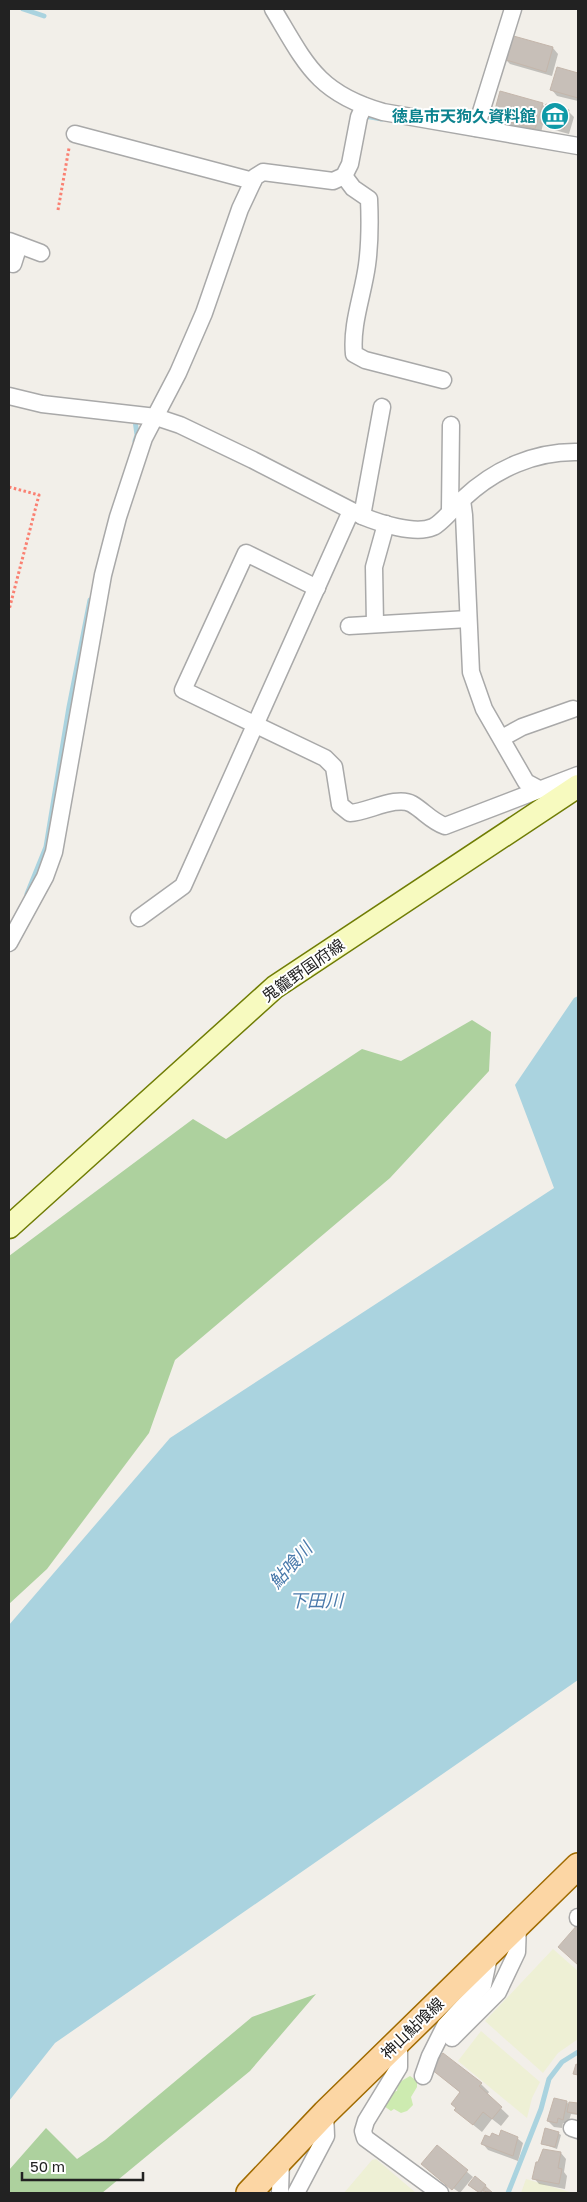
<svg xmlns="http://www.w3.org/2000/svg" width="587" height="2202" font-family="'Golos Text','Noto Sans JP',sans-serif">
<style>
.farmland{fill:#eef0d5}
.grass{fill:#cdebb0}
.forest{fill:#add19e}
.water{fill:#aad3df}
.shadow{fill:#0003}
.lines{fill:none;stroke-linecap:round;stroke-linejoin:round}
.stream{stroke:#aad3df;stroke-width:5}
.building{fill:#c7bfb8;stroke:#c4b6ab}
.minor-casing{stroke:#a9a9a9;stroke-width:19}
.secondary-casing{stroke:#707d05;stroke-width:25}
.primary-casing{stroke:#a06b00;stroke-width:28}
.path{stroke:#fa8072;stroke-width:3;stroke-dasharray:2.5 2.5;stroke-linecap:butt}
.minor{stroke:#fff;stroke-width:16}
.secondary{stroke:#f7fabf;stroke-width:22}
.primary{stroke:#fcd6a4;stroke-width:25}
.labels{text-anchor:middle;dominant-baseline:central;stroke-width:4;stroke-linejoin:round;paint-order:stroke}
.culture-label{font-size:16px;font-weight:bold;fill:#0d838f;stroke:#fff;text-anchor:end}
.street-label{font-size:16px;fill:#222;stroke:#fff}
.water-label{font-size:18px;font-style:italic;fill:#4a7aab;stroke:#fff}
</style>
<rect width="100%" height="100%" fill="#f2efe9"/>
<g class="farmland">
<polygon points="553,1949 578,1971 578,2039 558,2053 543,2073 485,2021"/>
<polygon points="481,2031 540,2082 532,2098 527,2118 458,2061"/>
<polygon points="376,2159 416,2193 344,2193 372,2160"/>
<polygon points="526,2179 573,2193 521,2193"/>
</g>
<polygon class="grass" points="410,2076 417,2081 417,2087 411,2097 413,2105 407,2111 401,2113 394,2109 391,2111 384,2106 391,2092 397,2091 398,2083"/>
<g class="forest">
<polygon points="472,1020 491,1032 489,1071 390,1178 175,1360 149,1433 47,1569 9,1604 9,1256 193,1119 226,1139 362,1049 401,1061"/>
<polygon points="316,1994 250,2071 102,2193 9,2193 9,2170 46,2128 77,2159 105,2140 252,2017"/>
</g>
<polygon class="water" points="578,996 578,1680 55,2043 9,2101 9,1625 170,1438 554,1188 515,1085 574,998"/>
<g class="shadow">
<polygon points="553,48 558,54 552,76 510,64 505,59"/>
<polygon points="558,69 578,75 578,101 557,96 552,90"/>
<polygon points="542,104 546,108 568,111 574,117 569,134 547,128 543,124 541,133 500,122 494,116"/>
<polygon points="432,2069 481,2084 489,2092 487,2095 509,2116 501,2126 492,2119 482,2132 455,2110 461,2093"/>
<polygon points="567,2102 569,2105 570,2103 578,2104 578,2115 571,2114 568,2124 563,2123 562,2128 554,2127 548,2121"/>
<polygon points="558,2133 561,2135 557,2149 543,2144"/>
<polygon points="517,2138 523,2143 518,2161 488,2150 483,2144 491,2139"/>
<polygon points="437,2146 473,2177 460,2193 428,2170"/>
<polygon points="543,2150 561,2153 566,2159 564,2172 567,2176 565,2189 539,2184 534,2178"/>
<polygon points="476,2178 486,2186 491,2193 485,2191 479,2193 472,2188 470,2185"/>
</g>
<g class="lines">
<g class="stream">
<polyline points="23,9 44,16"/>
<polyline points="365,116 382,119"/>
<polyline points="135,420 137,435 135,441"/>
<polyline points="27,894 46,847 69,707 90,600"/>
<polyline points="508,2193 541,2109 549,2079 562,2062 578,2052"/>
</g>
</g>
<g class="building">
<polygon points="510,35 553,47 546,72 503,59"/>
<polygon points="557,67 578,73 578,98 550,90"/>
<polygon points="500,91 543,103 535,129 493,117"/>
<polygon points="546,104 569,110 564,129 540,123"/>
<polygon points="578,1924 578,1965 558,1947"/>
<polygon points="443,2053 482,2083 479,2086 502,2107 492,2119 483,2112 473,2125 454,2110 456,2108 451,2104 460,2092 431,2069"/>
<polygon points="576,2064 578,2065 578,2075 573,2074"/>
<polygon points="554,2098 567,2101 563,2120 558,2118 557,2123 547,2121"/>
<polygon points="569,2102 578,2103 578,2114 567,2112"/>
<polygon points="545,2128 559,2132 555,2147 541,2144"/>
<polygon points="501,2130 518,2137 513,2156 481,2144 485,2135 490,2137 492,2133 499,2136"/>
<polygon points="437,2145 468,2170 452,2190 421,2164"/>
<polygon points="543,2149 561,2152 558,2168 562,2169 559,2184 532,2179 536,2162 538,2162"/>
<polygon points="475,2176 486,2185 480,2193 468,2185"/>
<polygon points="486,2187 493,2193 483,2191"/>
</g>
<g class="lines">
<defs>
<g id="minor">
<path d="M273 9C306 64 317 93 383 112L578 146"/>
<polyline points="476,128 513,9"/>
<polyline points="75,134 253,181"/>
<path d="M344 176 353 188 369 199C370 221 370 243 367 265 363 295 351 324 354 354L365 360 443 380"/>
<polyline points="9,241 41,253"/>
<polyline points="13,264 19,245"/>
<path d="M9 396 42 404 156 417 180 425 253 460 362 516C379 523 415 535 433 527 442 523 456 505 464 498 495 469 535 451 578 452"/>
<polyline points="462,500 464,515 471,672 484,709 526,782 539,789"/>
<polyline points="450,511 451,425"/>
<polyline points="362,516 382,407"/>
<path d="M317 588 246 553 183 690 325 758 334 767 340 805 350 813C368 812 397 795 412 804 424 811 431 821 445 826L578 775"/>
<polyline points="375,624 374,567 386,524"/>
<polyline points="349,626 468,619"/>
<polyline points="502,738 522,727 573,709"/>
<polyline points="139,918 183,886 351,511"/>
<polyline points="9,943 45,877 54,852 103,575 118,517 144,438 178,373 204,313 240,209 255,177 263,172 333,181 344,176 350,164 359,117 364,106"/>
<polyline points="578,1918 578,1917"/>
<polyline points="452,2038 498,1992 517,1952 518,1924"/>
<polyline points="399,2041 399,2067 366,2121 363,2131 365,2138 440,2193"/>
<polyline points="423,2076 430,2056 445,2026 483,1985 490,1952"/>
<polyline points="572,2128 578,2130"/>
<polyline points="280,2193 281,2159"/>
<polyline points="296,2193 326,2136 325,2113"/>
</g>
<polyline id="secondary" points="9,1227 275,987 578,786"/>
<polyline id="primary" points="249,2193 325,2113 578,1866"/>
</defs>
<use href="#minor" class="minor-casing"/>
<use href="#secondary" class="secondary-casing"/>
<use href="#primary" class="primary-casing"/>
<g class="path">
<polyline points="58,210 69,148"/>
<polyline points="9,487 39,495 9,610"/>
</g>
<use href="#minor" class="minor"/>
<use href="#secondary" class="secondary"/>
<use href="#primary" class="primary"/>
</g>
<defs>
<symbol id="museum-disc" viewBox="-11 -11 22 22"><circle r="9.5" fill="#0f9aa8" stroke="#fff"/><path d="M0-6L6-3V-2H-6V-3ZM-5-1h2V3h-2ZM-1-1h2V3h-2ZM3-1h2V3H3ZM-6 4H6V6H-6Z" fill="#fff"/></symbol>
</defs>
<g fill-rule="evenodd">
<use href="#museum-disc" x="539" y="100" width="32" height="32"/>
</g>
<g class="labels">
<g class="culture-label">
<text x="536" y="116">徳島市天狗久資料館</text>
</g>
<g class="street-label">
<text transform="translate(303 970) rotate(-35)">鬼籠野国府線</text>
<text transform="translate(412 2028) rotate(-44)">神山鮎喰線</text>
</g>
<g class="water-label">
<text transform="translate(290 1565) rotate(-48)">鮎喰川</text>
<text x="316" y="1600">下田川</text>
</g>
</g>
<rect width="587" height="2202" fill="none" stroke="#222222" stroke-width="20"/>
<path d="M22 2172v8h121v-8" fill="none" stroke="#222222" stroke-width="2.5"/>
<text x="30" y="2172" font-size="15" fill="#222222" stroke="#ffffff" stroke-width="4" paint-order="stroke">50 m</text>
</svg>
